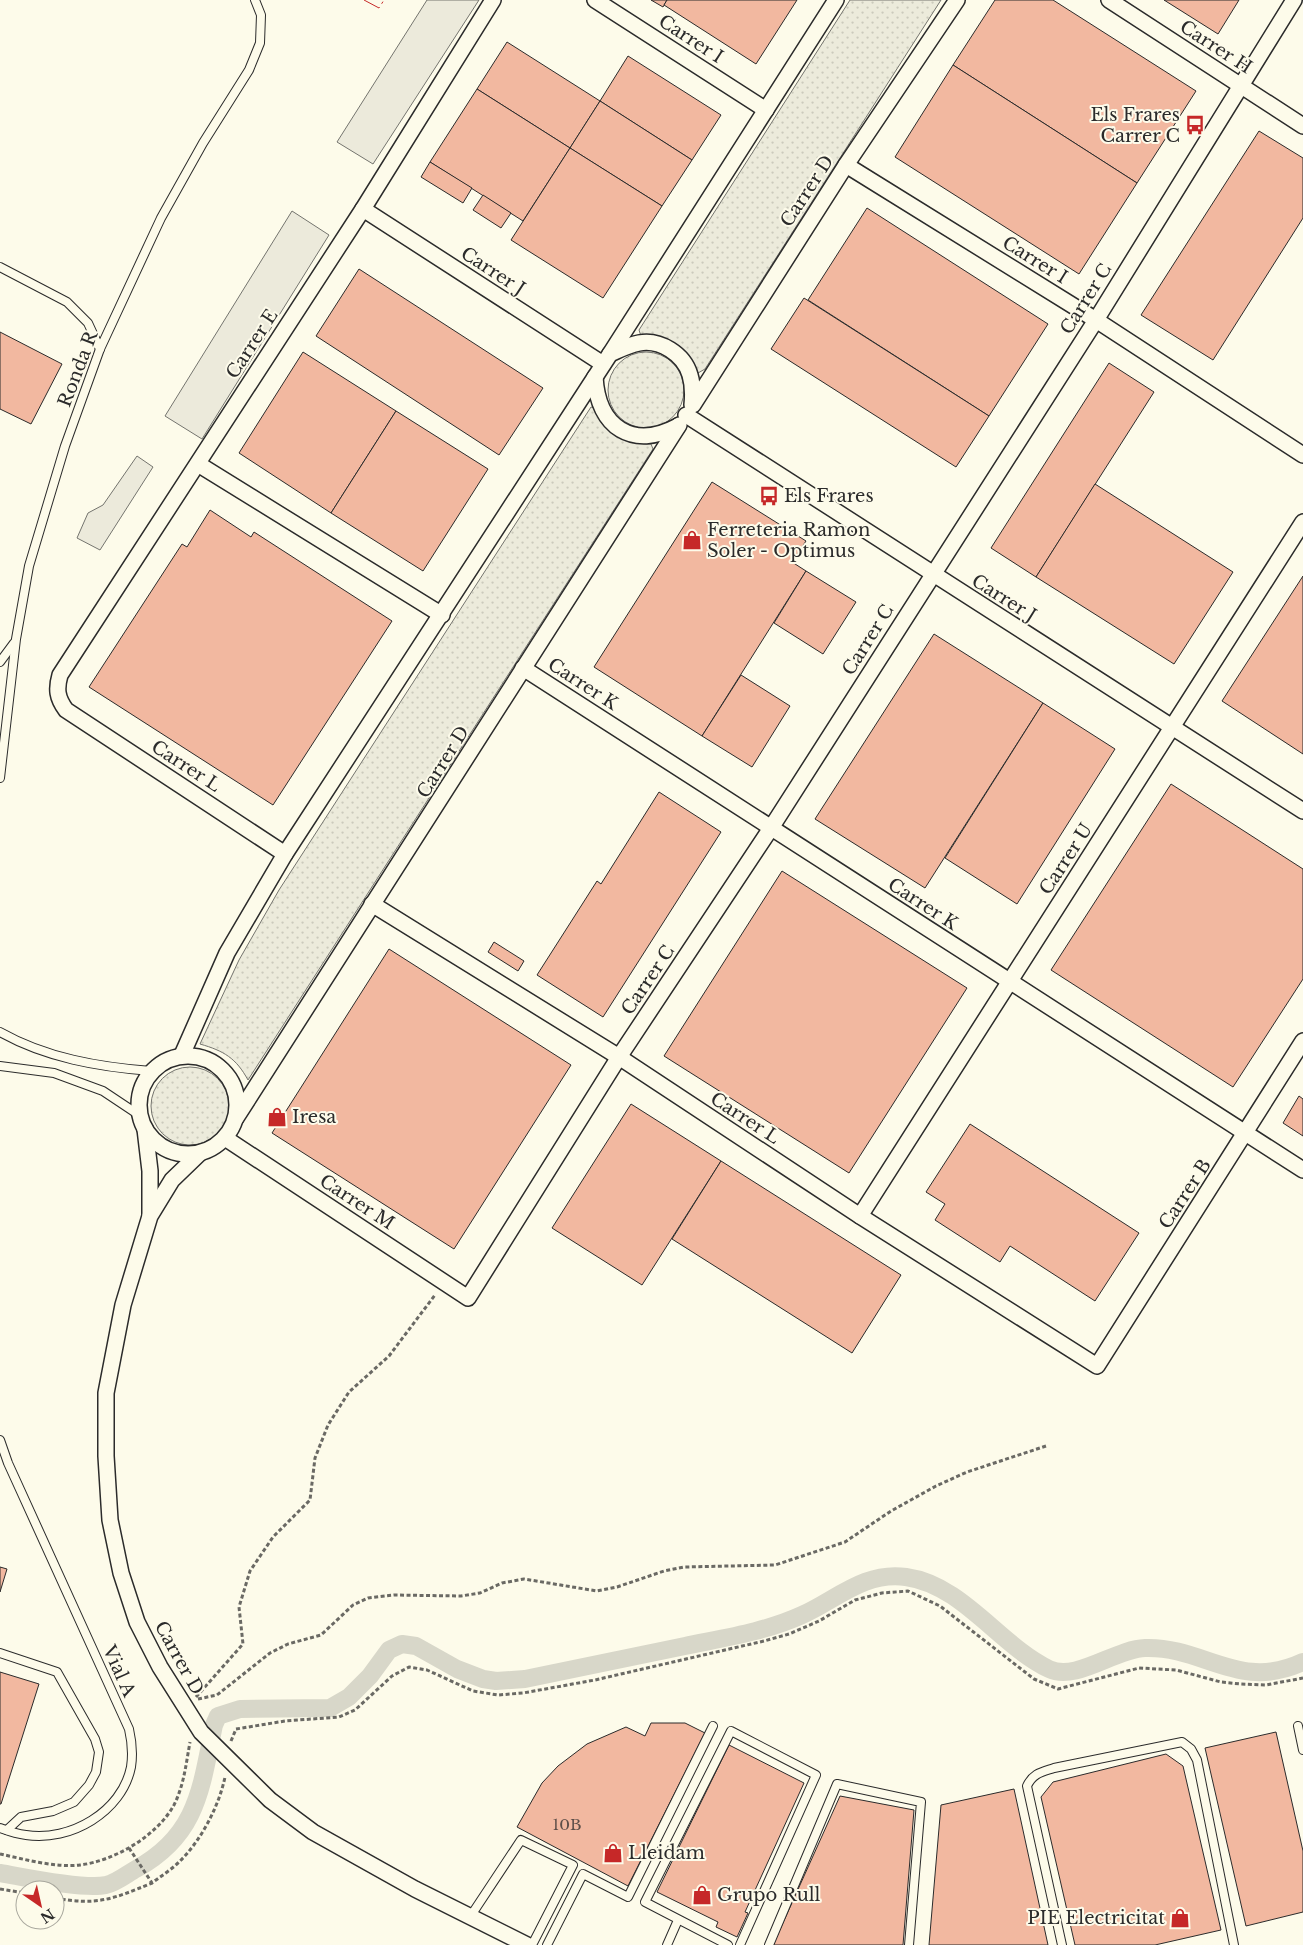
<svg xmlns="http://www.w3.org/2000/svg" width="1303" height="1945" font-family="'Libre Baskerville',serif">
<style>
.green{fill:url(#green-dots);stroke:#74746e}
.parking{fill:#eceadb;stroke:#74746e}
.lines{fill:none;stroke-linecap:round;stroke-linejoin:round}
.canal{stroke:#d8d7c9;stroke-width:18}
.building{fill:#f2b8a0;stroke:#2b2b2b}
.lane-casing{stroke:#2b2b2b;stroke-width:10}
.street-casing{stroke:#2b2b2b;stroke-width:18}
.path{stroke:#6a6964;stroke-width:3;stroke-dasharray:4 2.5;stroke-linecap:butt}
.lane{stroke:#fdfbea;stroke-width:8}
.street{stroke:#fdfbea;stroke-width:15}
.power{stroke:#c62828;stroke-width:1;stroke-dasharray:18 4 2.5 4;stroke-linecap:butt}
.labels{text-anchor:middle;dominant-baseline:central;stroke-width:4;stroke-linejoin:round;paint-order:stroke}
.number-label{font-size:15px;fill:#5d4e48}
.street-label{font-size:18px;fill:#2b2b2b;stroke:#fdfbea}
.poi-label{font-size:18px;fill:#2b2b2b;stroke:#fdfbea;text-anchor:start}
</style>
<defs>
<pattern id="green-dots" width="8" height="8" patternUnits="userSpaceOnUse" patternTransform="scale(1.25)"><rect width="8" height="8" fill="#ecebdb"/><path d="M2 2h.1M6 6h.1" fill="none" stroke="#cbcabc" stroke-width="1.8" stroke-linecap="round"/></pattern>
</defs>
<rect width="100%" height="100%" fill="#fdfbea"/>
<g class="green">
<polygon points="850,0 941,0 705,369 698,373 641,336 639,330"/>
<circle cx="646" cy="390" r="38"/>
<path d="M591 407 595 408C607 432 624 444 651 444L653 449 248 1080C236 1058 224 1051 200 1044L239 960 279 890Z"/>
<circle cx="190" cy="1106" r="39"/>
</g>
<g class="parking">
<polygon points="427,0 479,0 373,164 337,142"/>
<polygon points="292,211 329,235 202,439 165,416"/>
<polygon points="137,456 153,467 100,550 77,538 88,513 103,505"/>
</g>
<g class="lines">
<path class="canal" d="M0 1873C24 1877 84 1890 106 1885 116 1883 127 1874 136 1869 198 1835 201 1788 214 1725L218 1716 240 1709 330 1708 349 1697 370 1676 389 1650 402 1644 416 1646 457 1669 483 1679 496 1681 525 1679C578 1668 631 1657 685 1646 723 1638 765 1632 802 1615 836 1600 864 1571 906 1577 963 1585 999 1645 1049 1669 1076 1682 1115 1649 1145 1648 1204 1646 1239 1692 1303 1662"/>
</g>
<g class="building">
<polygon points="651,0 667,0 663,7"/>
<polygon points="667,0 797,0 756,64 664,5"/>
<polygon points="995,0 1053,0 1196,91 1137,183 953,65"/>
<polygon points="1164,0 1239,0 1218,34"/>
<polygon points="507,42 600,101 570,148 477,89"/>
<polygon points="628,56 721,115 692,160 600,101"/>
<polygon points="953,65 1137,183 1079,274 895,157"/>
<polygon points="477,89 570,148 523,221 430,162"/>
<polygon points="600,101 692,160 662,206 570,148"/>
<polygon points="1259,131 1303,158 1303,218 1213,360 1141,315"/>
<polygon points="570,148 662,206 603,298 511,240"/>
<polygon points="430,162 472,188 463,203 421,177"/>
<polygon points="483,195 511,213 501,228 473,210"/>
<polygon points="867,208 1048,324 989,416 808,300"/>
<polygon points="359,269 543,388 499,455 316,336"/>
<polygon points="804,298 989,416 956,467 771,349"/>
<polygon points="0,332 62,364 31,424 0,409"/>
<polygon points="303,352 396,411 331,513 239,453"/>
<polygon points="1109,363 1154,392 1036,577 991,548"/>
<polygon points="396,411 488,469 423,571 331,513"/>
<polygon points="712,482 806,541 792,562 806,571 702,736 594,667"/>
<polygon points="1095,484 1233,572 1174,664 1036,577"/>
<polygon points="210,510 251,537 254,532 392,621 273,805 89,687 182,544 187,547"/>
<polygon points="806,571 856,602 823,654 774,623"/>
<polygon points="1303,576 1303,754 1222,701"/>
<polygon points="934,634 1043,703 925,888 815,819"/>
<polygon points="741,675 790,706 752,767 702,736"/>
<polygon points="1043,703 1115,749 1017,904 945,858"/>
<polygon points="1171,784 1303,869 1303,979 1233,1087 1051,970"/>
<polygon points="659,792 721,832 603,1017 537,975 597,881 601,884"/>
<polygon points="782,871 967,988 849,1173 664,1056"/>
<polygon points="494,942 524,961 518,971 488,952"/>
<polygon points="389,949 571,1065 454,1249 272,1133"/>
<polygon points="1299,1096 1303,1099 1303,1136 1283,1123"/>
<polygon points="631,1104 721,1161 642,1285 552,1228"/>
<polygon points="970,1124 1139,1233 1095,1301 1010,1246 1000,1262 935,1220 945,1204 926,1192"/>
<polygon points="721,1161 901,1275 852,1353 672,1239"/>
<polygon points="0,1567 7,1569 0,1592"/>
<polygon points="0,1672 39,1684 1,1804 0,1804"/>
<polygon points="651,1723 685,1723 705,1733 628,1886 517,1827 542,1783 558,1766 587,1744 626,1727 645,1736"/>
<polygon points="1276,1732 1303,1851 1303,1912 1246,1926 1205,1748"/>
<polygon points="729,1745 804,1783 745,1912 748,1913 737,1937 716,1927 718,1922 657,1892"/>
<polygon points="1166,1754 1183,1766 1221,1930 1155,1945 1075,1945 1041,1797 1053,1782"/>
<polygon points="1014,1789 1048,1945 929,1945 941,1805"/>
<polygon points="840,1796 914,1810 903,1945 773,1945"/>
</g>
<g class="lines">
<defs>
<g id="lane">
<polyline points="0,267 67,302 88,323 100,349"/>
<polyline points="0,662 14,643"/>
<polyline points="0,778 16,639 29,566 65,446 100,349 161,218 203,143 249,70 260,43 261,15 255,0"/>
<path d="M0 1032C46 1058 99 1067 151 1071"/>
<polyline points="0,1066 54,1073 103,1091 139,1115"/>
<path d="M0 1440 8 1463 129 1729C132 1742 133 1754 131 1767 122 1812 70 1842 26 1835 17 1834 8 1831 0 1828"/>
<polyline points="0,1653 57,1672 95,1739 99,1752 96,1772 89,1785 74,1802 53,1811 21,1817 7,1830"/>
<polyline points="1298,1726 1303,1750"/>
<polyline points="470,1917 521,1840 573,1865 532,1945"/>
<polyline points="547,1945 583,1874 628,1897 713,1726"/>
<polyline points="667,1945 678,1920"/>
<polyline points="728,1945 645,1902 731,1731 816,1775 740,1945"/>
<polyline points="769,1945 837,1784 921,1802 909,1945"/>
<path d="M1062 1945 1027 1786C1033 1773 1042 1772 1054 1768L1182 1742 1191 1749 1197 1760 1234 1945"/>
</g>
<g id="street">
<polyline points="595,0 766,110"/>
<polyline points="1109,0 1303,126"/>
<polyline points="846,165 1096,320 1303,455"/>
<polyline points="363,209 603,364"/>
<polyline points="610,354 836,0"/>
<path d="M595 377C598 428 633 450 678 426"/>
<polyline points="693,405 846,165 957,0"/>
<polyline points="686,415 1303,811"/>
<polyline points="198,464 442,615"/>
<polyline points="523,668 1303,1170"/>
<path d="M285 854 66 710C57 698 56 689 60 675L363 209 493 0"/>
<polyline points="372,904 619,1057 860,1216 1097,1366 1303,1041"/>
<path d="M182 1055 227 953 285 854 610 354C619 350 628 345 639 343 660 339 684 354 690 375 693 385 693 395 692 405"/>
<circle cx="188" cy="1105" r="49"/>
<polyline points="236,1118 679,425"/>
<polyline points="145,1129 150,1171 150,1215"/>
<polyline points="225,1138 468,1298 619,1057 771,828 1096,320 1294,0"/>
<polyline points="200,1153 172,1180 150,1216 123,1305 106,1393 106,1456 110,1520 121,1573 137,1622 160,1667 201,1732 270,1800 313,1832 415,1889 527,1945"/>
<polyline points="860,1216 1303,522"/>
</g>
</defs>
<use href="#lane" class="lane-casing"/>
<use href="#street" class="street-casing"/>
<g class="path">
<polyline points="196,1697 243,1644 239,1607 250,1571 273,1537 310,1500 315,1458 328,1425 349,1392 389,1356 435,1295"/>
<polyline points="198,1699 217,1695 270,1653 288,1644 321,1635 353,1605 368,1598 394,1595 461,1596 480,1593 502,1583 524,1579 597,1591 617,1587 664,1571 684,1567 775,1565 845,1542 891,1511 936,1486 967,1472 1046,1446"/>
<polyline points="231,1741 236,1729 285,1721 339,1717 355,1710 392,1676 409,1667 427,1670 473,1691 498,1695 523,1693 595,1680 764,1641 789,1634 819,1621 855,1600 882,1593 908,1591 940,1606 1034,1679 1058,1689 1139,1668 1176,1670 1221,1682 1241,1684 1266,1685 1303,1678"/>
<path d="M129 1848 152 1883C161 1876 171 1870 179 1862 201 1841 219 1806 225 1777"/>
<path d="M0 1854C24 1859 55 1868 80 1865 114 1861 157 1836 174 1805 184 1785 186 1764 190 1742"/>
<polyline points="0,1889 25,1893"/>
<path d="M55 1898C97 1906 113 1899 152 1883"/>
</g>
<use href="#lane" class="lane"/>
<use href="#street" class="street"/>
<polyline class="power" points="364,0 379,8 384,0"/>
</g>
<defs>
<symbol id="bus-bare" viewBox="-9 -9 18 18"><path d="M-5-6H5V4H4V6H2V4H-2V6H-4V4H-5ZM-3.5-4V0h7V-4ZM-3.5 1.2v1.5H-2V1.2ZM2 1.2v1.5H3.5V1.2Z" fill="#c62828" stroke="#fdfbea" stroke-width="2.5" paint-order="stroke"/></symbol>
<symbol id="shop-bare" viewBox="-9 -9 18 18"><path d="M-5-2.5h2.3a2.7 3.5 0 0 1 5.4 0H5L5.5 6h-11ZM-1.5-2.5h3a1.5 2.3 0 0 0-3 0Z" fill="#c62828" stroke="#fdfbea" stroke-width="2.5" paint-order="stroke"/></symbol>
</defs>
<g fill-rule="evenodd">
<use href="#bus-bare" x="1181" y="111" width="28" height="28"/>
<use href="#bus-bare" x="755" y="482" width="28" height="28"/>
<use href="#shop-bare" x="678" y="526" width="28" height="28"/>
<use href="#shop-bare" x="263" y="1103" width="28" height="28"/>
<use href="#shop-bare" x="599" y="1839" width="28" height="28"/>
<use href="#shop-bare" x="688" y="1881" width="28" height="28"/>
<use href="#shop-bare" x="1166" y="1904" width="28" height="28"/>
</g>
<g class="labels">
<g class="number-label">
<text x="567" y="1824">10B</text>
</g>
<g class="street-label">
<text transform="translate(691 39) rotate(33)">Carrer I</text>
<text transform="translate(1216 47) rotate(33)">Carrer H</text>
<text transform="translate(807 191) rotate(-57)">Carrer D</text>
<text transform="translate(1035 260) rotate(32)">Carrer I</text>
<text transform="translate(493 271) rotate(33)">Carrer J</text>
<text transform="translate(1086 299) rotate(-58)">Carrer C</text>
<text transform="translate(252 344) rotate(-57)">Carrer E</text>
<text transform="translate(78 369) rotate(-69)">Ronda R</text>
<text transform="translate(1004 598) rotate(32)">Carrer J</text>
<text transform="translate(868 640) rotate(-58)">Carrer C</text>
<text transform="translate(583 684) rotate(33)">Carrer K</text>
<text transform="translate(443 762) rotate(-58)">Carrer D</text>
<text transform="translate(186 766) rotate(33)">Carrer L</text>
<text transform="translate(1066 859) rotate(-57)">Carrer U</text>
<text transform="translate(923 904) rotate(33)">Carrer K</text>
<text transform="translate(648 980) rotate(-56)">Carrer C</text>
<text transform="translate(745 1118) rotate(33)">Carrer L</text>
<text transform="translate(1185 1194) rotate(-57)">Carrer B</text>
<text transform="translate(357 1202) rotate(33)">Carrer M</text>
<text transform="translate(179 1658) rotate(61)">Carrer D</text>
<text transform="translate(119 1671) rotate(66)">Vial A</text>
</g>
<g class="poi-label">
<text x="1180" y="115" text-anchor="end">Els Frares<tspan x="1180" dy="21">Carrer C</tspan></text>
<text x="784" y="496">Els Frares</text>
<text x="707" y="530">Ferreteria Ramon<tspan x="707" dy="21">Soler - Optimus</tspan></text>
<text x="292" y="1117">Iresa</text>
<text x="628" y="1853">Lleidam</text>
<text x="717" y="1895">Grupo Rull</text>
<text x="1165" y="1918" text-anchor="end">PIE Electricitat</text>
</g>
</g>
<g transform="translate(40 1905) rotate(146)"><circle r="24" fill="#fdfbea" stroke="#a9a89e"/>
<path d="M0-4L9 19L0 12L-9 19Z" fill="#c62828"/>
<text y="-8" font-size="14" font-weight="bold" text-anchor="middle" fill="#2b2b2b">N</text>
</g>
</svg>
